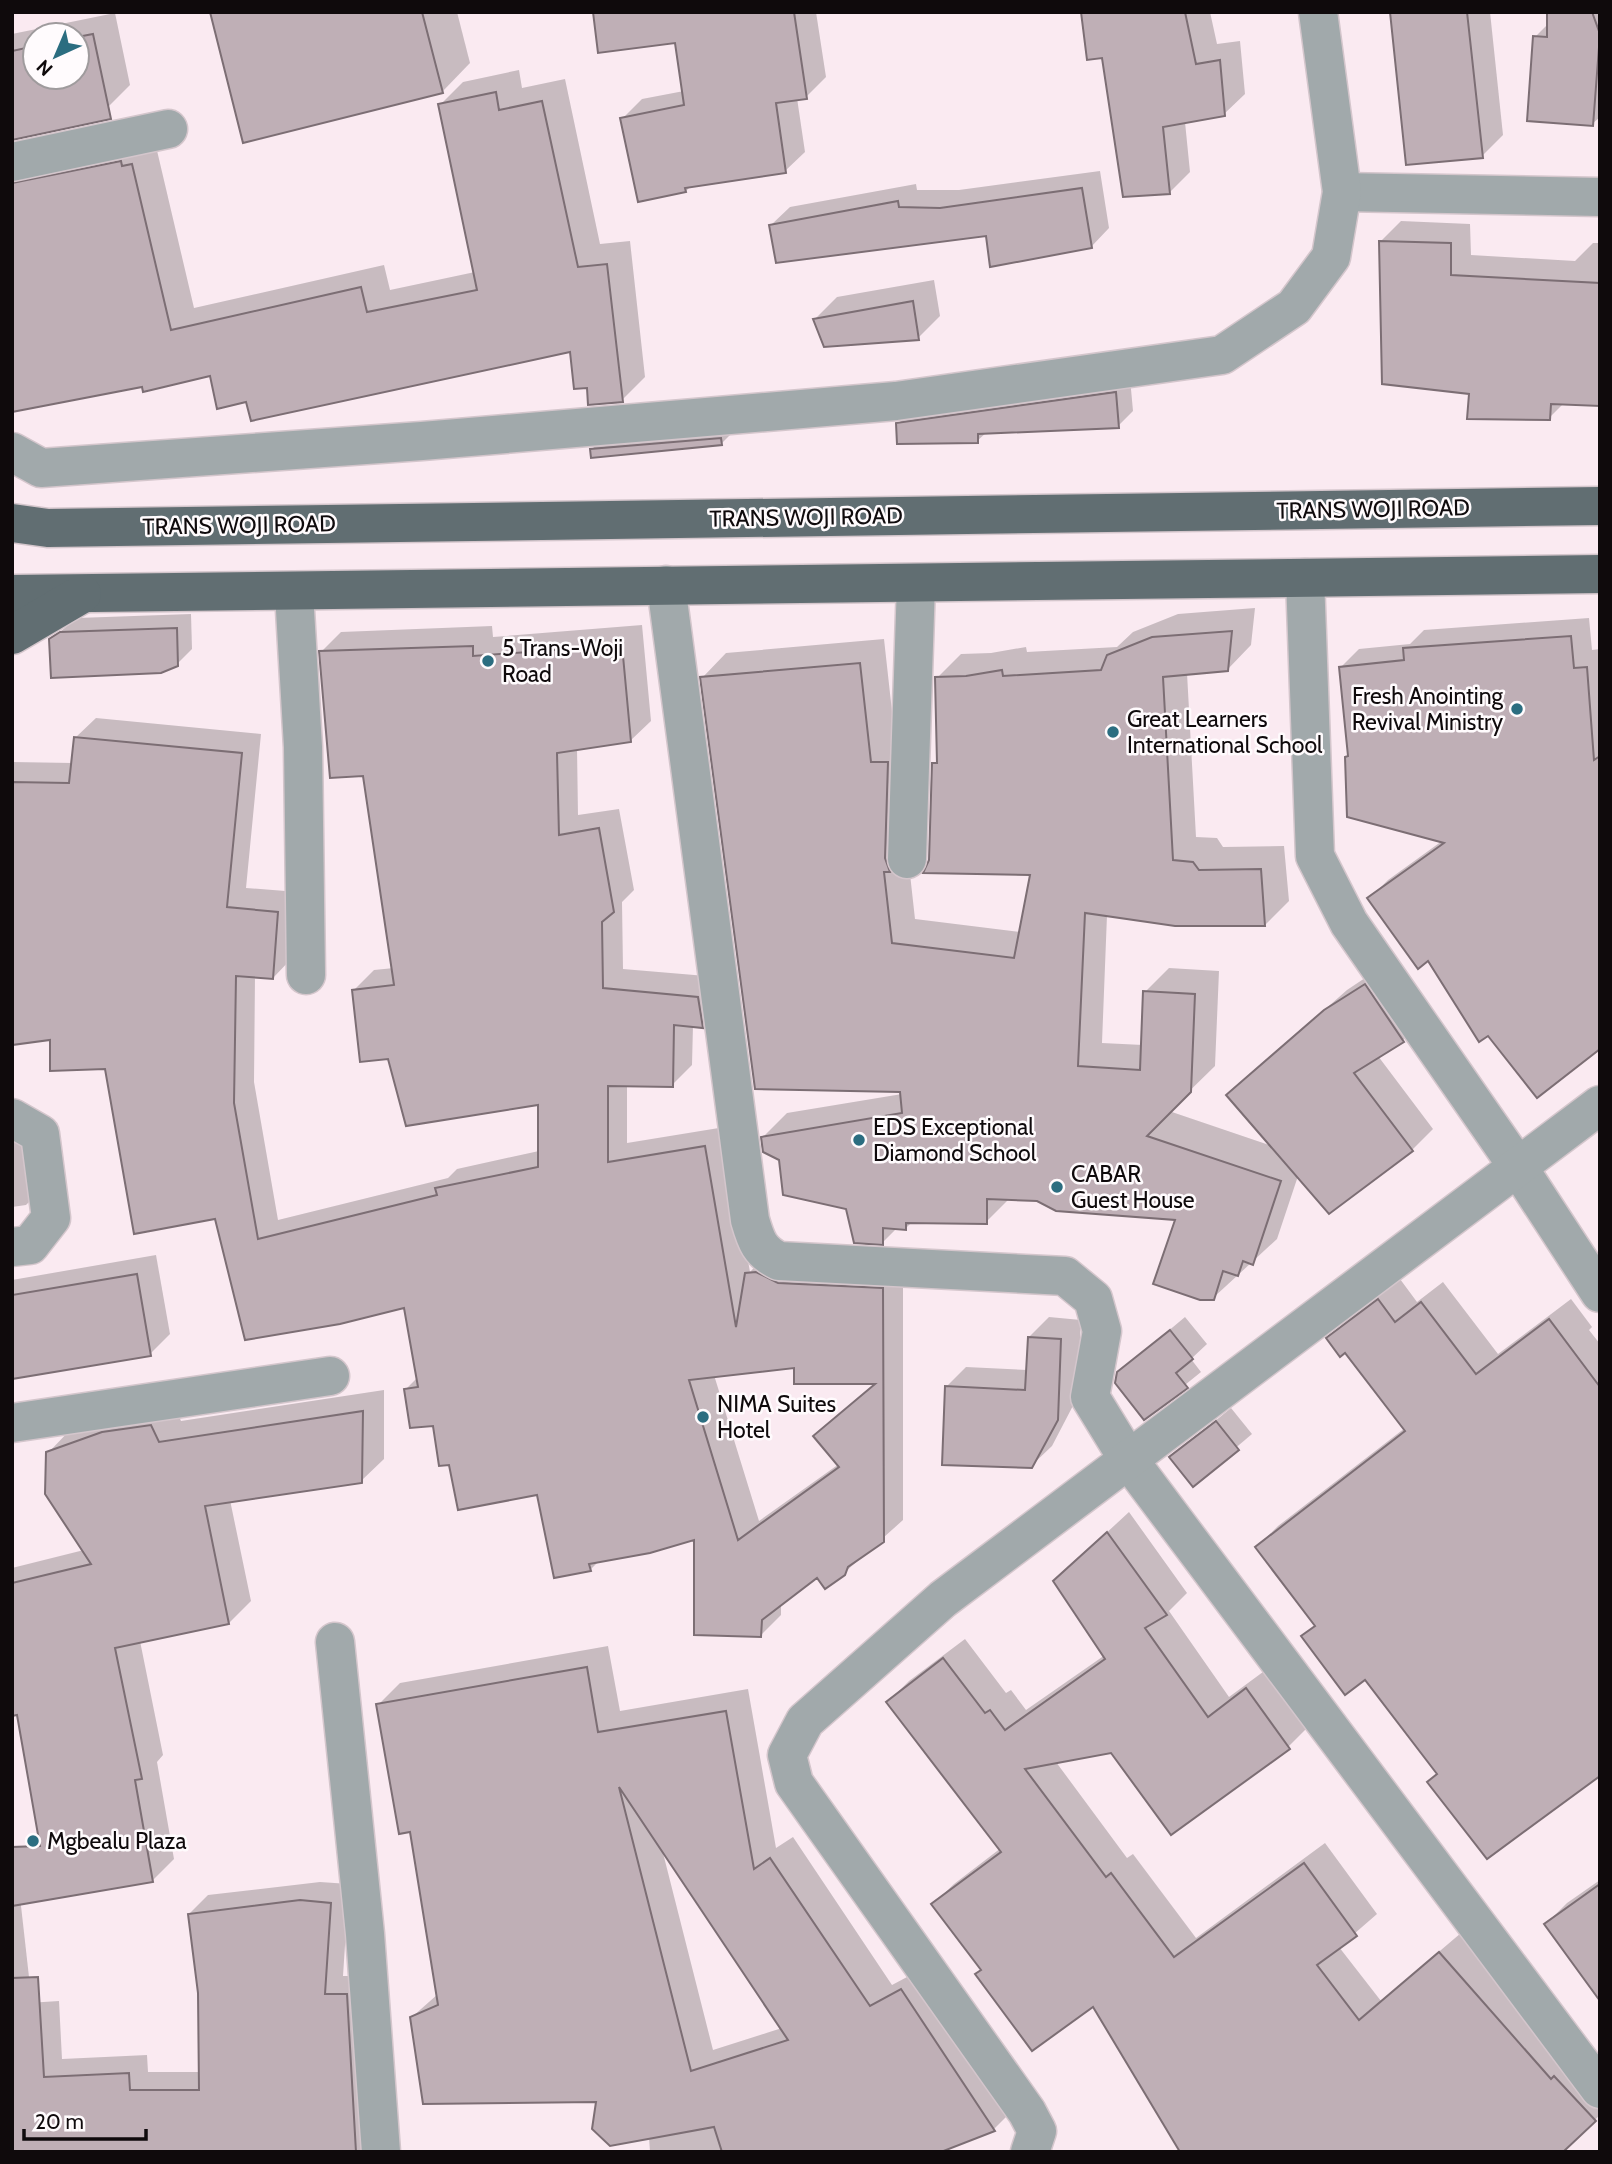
<svg xmlns="http://www.w3.org/2000/svg" width="1612" height="2164" font-family="Cabin,sans-serif">
<style>
.shadow{fill:#0003;fill-rule:evenodd}
.building{fill:#bfafb6;stroke:#7c6e74;stroke-width:2;fill-rule:evenodd}
.lines{fill:none;stroke-linecap:round;stroke-linejoin:round}
.minor-casing{stroke:#d4c6cc;stroke-width:41}
.major-casing{stroke:#d4c6cc;stroke-width:41}
.minor{stroke:#a1a9ab;stroke-width:38}
.major{stroke:#616e72;stroke-width:38}
.poi-dot{fill:#2b6d80;stroke:#fffbfd;stroke-width:2.5}
.labels{text-anchor:middle;dominant-baseline:central;stroke-width:5;stroke-linejoin:round;paint-order:stroke}
.street-label{font-size:23px;fill:#0f0a0c;stroke:#fffbfd}
.poi-label{font-size:23px;fill:#0f0a0c;stroke:#fffbfd;text-anchor:start}
</style>
<rect width="100%" height="100%" fill="#faeaf1"/>
<g class="shadow">
<polygon points="212,12 457,12 470,63 442,92"/>
<polygon points="595,12 816,12 826,77 806,97 797,98 805,152 785,171 691,186 686,191 622,119 642,99 684,91 676,41"/>
<polygon points="1082,12 1210,12 1217,44 1240,41 1245,94 1224,114 1185,122 1190,172 1169,193"/>
<polygon points="1392,12 1490,12 1503,135 1482,156"/>
<polygon points="1549,12 1600,12 1600,117 1592,124 1535,37 1549,23"/>
<path d="M115 13 130 85 108 107 12 127V34ZM35 35H77V77H35Z"/>
<polygon points="519,70 522,88 565,79 600,244 630,241 645,377 622,400 589,386 571,350 247,400 211,374 12,410 12,174 155,142 194,308 384,265 390,290 475,272 440,105 463,82"/>
<polygon points="1100,171 1109,228 1091,247 987,234 771,225 790,207 916,184 917,190 959,190"/>
<polygon points="1401,221 1470,224 1471,255 1575,261 1593,243 1600,243 1600,405 1564,403 1549,418 1471,392 1381,241"/>
<polygon points="934,280 940,316 918,338 815,319 837,297"/>
<polygon points="1130,378 1133,411 1118,426 987,432 977,441 898,424 913,409"/>
<polygon points="736,429 722,443 592,449 607,435"/>
<polygon points="1255,608 1251,645 1227,670 1187,673 1196,837 1217,838 1223,847 1284,846 1289,901 1265,925 1107,915 1102,1043 1143,1045 1145,992 1169,968 1219,971 1215,1066 1169,1111 1272,1146 1228,1095 1347,990 1386,964 1423,1020 1402,1041 1378,1056 1433,1129 1412,1150 1298,1176 1277,1239 1213,1298 1177,1218 1010,1198 986,1222 913,1221 905,1229 897,1228 882,1243 847,1208 781,1159 763,1137 787,1113 902,1094 702,678 726,653 884,639 915,919 1021,932 1032,873 931,860 934,764 939,759 937,678 961,654 991,653 1026,647 1027,652 1117,647 1133,632 1178,614"/>
<polygon points="191,614 192,649 177,664 50,640 77,618"/>
<polygon points="1589,618 1592,650 1600,649 1600,851 1428,959 1369,899 1388,880 1442,841 1346,757 1350,754 1340,668 1359,649 1410,644 1424,630"/>
<path d="M642 625 651 721 630 741 577 748 578 815 619 809 634 890 622 902 623 969 718 977 722 1006 702 1026 693 1025 692 1065 672 1085 627 1084V1143L725 1127 750 1272 767 1254 903 1269V1520L844 1573 817 1576 781 1603V1615L761 1635 696 1537 599 1561 590 1570 539 1493 434 1424 406 1389 418 1377 406 1306 340 1322 216 1217 107 1067 51 1038 12 1043V762L73 763 75 738 96 718 261 734 246 888 298 892 293 957 273 978 255 976 254 1082 278 1220 448 1178 457 1169 539 1151 540 1103 390 1057 354 990 374 970 394 968 365 775 321 652 341 632 492 626 493 637ZM796 1366 876 1383 816 1436 839 1464 759 1521 714 1375Z"/>
<polygon points="24,1127 41,1190 26,1205 12,1207 12,1129"/>
<polygon points="156,1255 170,1334 150,1354 12,1377 12,1280"/>
<polygon points="1400,1279 1417,1302 1443,1282 1498,1354 1571,1299 1592,1327 1589,1330 1600,1344 1600,1770 1438,1773 1365,1678 1304,1636 1316,1624 1257,1547 1278,1526 1405,1428 1346,1351 1328,1339 1349,1317"/>
<polygon points="1049,1317 1081,1320 1077,1398 1052,1446 1031,1466 946,1387 966,1367 1028,1370 1029,1337"/>
<polygon points="1185,1317 1207,1344 1191,1359 1201,1372 1144,1418 1118,1373"/>
<polygon points="384,1390 384,1459 361,1481 230,1500 251,1601 229,1623 140,1641 163,1755 157,1762 174,1859 152,1881 19,1713 12,1714 12,1568 84,1550 48,1453 70,1430 173,1403 181,1421"/>
<polygon points="1231,1408 1252,1434 1193,1484 1171,1457"/>
<polygon points="1129,1512 1187,1593 1169,1611 1229,1697 1267,1669 1309,1726 1288,1747 1111,1752 1056,1762 1127,1858 1133,1854 1196,1938 1325,1843 1377,1914 1339,1947 1381,2001 1461,1933 1600,2082 1600,2115 1572,2141 1093,2005 983,1969 933,1904 954,1884 1001,1848 888,1702 909,1681 965,1639 1006,1693 1011,1690 1026,1710 1105,1655 1076,1561"/>
<path d="M608 1646 620 1711 748 1689 776 1848 793 1837 892 1985 924 1968 1016 2107 994 2129 956 2144 918 2152H650L649 2137 598 2100 412 2017 438 1994 411 1830 378 1705 400 1683ZM662 1849 782 2028 713 2050Z"/>
<polygon points="18,1879 29,1977 12,1991 12,1880"/>
<polygon points="1600,1880 1600,1995 1546,1924 1567,1903"/>
<polygon points="320,1882 349,1884 343,1976 366,1976 364,2152 12,2152 12,2004 59,2001 62,2059 147,2055 148,2072 200,2072 199,1993 189,1914 208,1895"/>
</g>
<g class="building">
<polygon points="210,12 422,12 443,93 243,143"/>
<polygon points="593,12 794,12 807,99 776,103 786,173 685,188 686,192 638,202 620,118 684,105 675,43 598,53"/>
<polygon points="1081,12 1185,12 1196,64 1220,60 1225,116 1163,127 1170,194 1123,197 1102,58 1087,60"/>
<polygon points="1390,12 1467,12 1483,158 1406,165"/>
<polygon points="1547,12 1592,12 1600,34 1593,126 1527,121 1533,36 1547,37"/>
<polygon points="93,34 111,119 12,140 12,51 35,46 35,77 77,77 77,37"/>
<polygon points="496,92 499,110 542,101 578,267 607,264 623,402 588,405 587,388 574,389 570,352 251,421 246,402 217,409 210,376 143,392 142,387 12,412 12,183 121,161 122,166 132,164 171,330 361,287 367,312 477,290 438,104"/>
<polygon points="1082,188 1092,248 990,267 986,236 776,263 769,225 898,201 899,207 940,208"/>
<polygon points="1379,241 1451,243 1451,275 1600,283 1600,406 1551,404 1550,420 1467,419 1469,394 1382,384"/>
<polygon points="913,301 919,340 824,347 813,319"/>
<polygon points="1116,392 1119,428 978,434 978,443 897,444 896,423"/>
<polygon points="721,438 722,445 591,458 590,449"/>
<polygon points="177,628 178,666 161,673 51,678 49,639 60,632"/>
<polygon points="1232,631 1228,671 1163,677 1173,860 1193,862 1199,870 1261,869 1265,926 1175,926 1085,913 1078,1066 1140,1070 1143,991 1195,994 1191,1092 1147,1136 1281,1181 1253,1265 1243,1261 1238,1276 1223,1271 1214,1300 1200,1300 1153,1284 1175,1220 1056,1211 1037,1201 987,1199 987,1224 906,1223 906,1230 883,1228 883,1245 854,1243 846,1209 783,1195 779,1160 763,1152 761,1137 902,1113 900,1092 755,1089 700,677 860,663 871,762 888,762 885,858 890,872 884,872 892,943 1014,958 1030,875 923,873 929,860 932,763 937,763 935,677 966,676 1002,670 1003,676 1101,670 1107,655 1152,637"/>
<polygon points="1571,636 1574,668 1587,667 1594,760 1600,756 1600,1049 1537,1098 1488,1036 1479,1042 1428,961 1418,969 1367,898 1444,843 1347,817 1345,757 1348,756 1339,667 1404,660 1403,648"/>
<path d="M622 645 631 742 557 753 559 835 599 828 614 912 602 922 603 988 698 997 703 1028 674 1025 673 1087 608 1086V1162L705 1146 736 1327 745 1273 756 1272 778 1283 883 1288 884 1542 848 1567 845 1575 825 1589 817 1578 762 1620 761 1637 694 1635V1540L650 1553 589 1564 591 1571 554 1578 537 1495 458 1510 449 1465 439 1466 433 1426 410 1428 404 1389 418 1387 404 1308 340 1324 245 1340 215 1219 134 1234 105 1069 50 1071V1040L12 1045V782L69 783 74 737 242 753 227 907 278 912 273 979 236 976 234 1103 258 1239 437 1195 435 1188 538 1167V1105L406 1126 388 1059 360 1062 352 990 394 985 363 776 330 778 319 651 473 646V656ZM794 1368V1384H875L813 1436 839 1467 738 1540 689 1380Z"/>
<polygon points="1365,984 1404,1042 1354,1073 1413,1151 1329,1214 1226,1095 1324,1010"/>
<polygon points="137,1274 151,1356 12,1379 12,1295"/>
<polygon points="1378,1299 1395,1322 1421,1302 1476,1374 1549,1319 1600,1387 1600,1776 1487,1859 1427,1782 1437,1774 1365,1680 1345,1695 1301,1636 1315,1626 1255,1547 1405,1431 1345,1353 1340,1357 1326,1338"/>
<polygon points="1170,1330 1193,1359 1176,1373 1188,1388 1144,1420 1115,1383 1117,1372"/>
<polygon points="1028,1337 1061,1339 1058,1420 1032,1468 942,1465 945,1386 1025,1390"/>
<polygon points="363,1411 362,1483 205,1506 229,1624 115,1648 142,1779 135,1780 153,1882 12,1906 12,1847 40,1846 17,1715 12,1716 12,1583 91,1564 45,1494 46,1452 102,1432 151,1425 159,1442"/>
<polygon points="1216,1421 1239,1450 1193,1487 1169,1457"/>
<polygon points="1107,1532 1167,1615 1145,1628 1208,1717 1246,1688 1290,1749 1171,1835 1111,1753 1025,1769 1106,1877 1111,1873 1174,1957 1304,1863 1357,1936 1317,1965 1359,2020 1439,1952 1551,2079 1554,2076 1596,2121 1563,2152 1180,2152 1093,2007 1032,2051 975,1974 981,1970 931,1904 1001,1852 886,1702 943,1658 985,1713 990,1710 1005,1730 1105,1659 1053,1581"/>
<path d="M587 1667 598 1732 726 1711 754 1869 770 1858 870 2006 901 1989 995 2131 941 2152H722L714 2127 610 2146 592 2129 596 2102 423 2104 410 2017 438 2005 410 1832 399 1834 376 1704ZM619 1787 788 2040 691 2071Z"/>
<polygon points="1600,1884 1600,2001 1544,1924"/>
<polygon points="300,1900 331,1903 325,1994 347,1994 356,2152 12,2152 12,1978 38,1977 44,2077 129,2073 130,2090 199,2090 198,1993 188,1914"/>
</g>
<g class="lines">
<defs>
<g id="minor">
<polyline points="12,162 168,129"/>
<polyline points="1342,192 1600,197"/>
<polyline points="12,452 41,468 422,441 896,401 1222,355 1294,307 1331,257 1342,192 1318,12"/>
<polyline points="1305,578 1315,856 1349,923 1518,1167 1600,1293"/>
<path d="M666 585 750 1220C756 1241 760 1252 779 1261L1065 1276 1093 1299 1102 1331 1090 1397 1128 1459 1600 2089"/>
<polyline points="294,593 303,747 306,975"/>
<polyline points="907,859 916,583"/>
<polyline points="12,1118 40,1134 51,1218 30,1245 12,1247"/>
<polyline points="12,1423 330,1376"/>
<polyline points="335,1642 365,1934 381,2152"/>
<polyline points="1030,2152 1037,2131 1027,2112 794,1783 787,1755 805,1721 943,1599 1600,1105"/>
</g>
<g id="major">
<polyline points="12,523 48,528 1600,506"/>
<polyline points="12,594 1600,574"/>
<polyline points="12,635 82,594"/>
</g>
</defs>
<use href="#minor" class="minor-casing"/>
<use href="#major" class="major-casing"/>
<use href="#minor" class="minor"/>
<use href="#major" class="major"/>
</g>
<g class="poi-dot">
<circle cx="488" cy="661" r="7"/>
<circle cx="1517" cy="709" r="7"/>
<circle cx="1113" cy="732" r="7"/>
<circle cx="859" cy="1140" r="7"/>
<circle cx="1057" cy="1187" r="7"/>
<circle cx="703" cy="1417" r="7"/>
<circle cx="33" cy="1841" r="7"/>
</g>
<g class="labels">
<g class="street-label">
<text transform="translate(1373 509) rotate(-1)">TRANS WOJI ROAD</text>
<text transform="translate(806 517) rotate(-1)">TRANS WOJI ROAD</text>
<text transform="translate(239 525) rotate(-1)">TRANS WOJI ROAD</text>
</g>
<g class="poi-label">
<text x="502" y="648">5 Trans-Woji<tspan x="502" dy="26">Road</tspan></text>
<text x="1503" y="696" text-anchor="end">Fresh Anointing<tspan x="1503" dy="26">Revival Ministry</tspan></text>
<text x="1127" y="719">Great Learners<tspan x="1127" dy="26">International School</tspan></text>
<text x="873" y="1127">EDS Exceptional<tspan x="873" dy="26">Diamond School</tspan></text>
<text x="1071" y="1174">CABAR<tspan x="1071" dy="26">Guest House</tspan></text>
<text x="717" y="1404">NIMA Suites<tspan x="717" dy="26">Hotel</tspan></text>
<text x="47" y="1841">Mgbealu Plaza</text>
</g>
</g>
<rect width="1612" height="2164" fill="none" stroke="#0f0a0c" stroke-width="28"/>
<g transform="translate(56 56) rotate(224)"><circle r="33" fill="#fffbfd" stroke="#9f9b9d" stroke-width="2"/>
<path d="M0-5L12 26L0 18L-12 26Z" fill="#2b6d80"/>
<text y="-10" font-size="19" font-weight="bold" text-anchor="middle" fill="#0f0a0c">N</text>
</g>
<path d="M24 2129v10h122v-10" fill="none" stroke="#0f0a0c" stroke-width="3.5"/>
<text x="35" y="2129" font-size="21" fill="#0f0a0c" stroke="#fffbfd" stroke-width="5" paint-order="stroke">20 m</text>
</svg>
